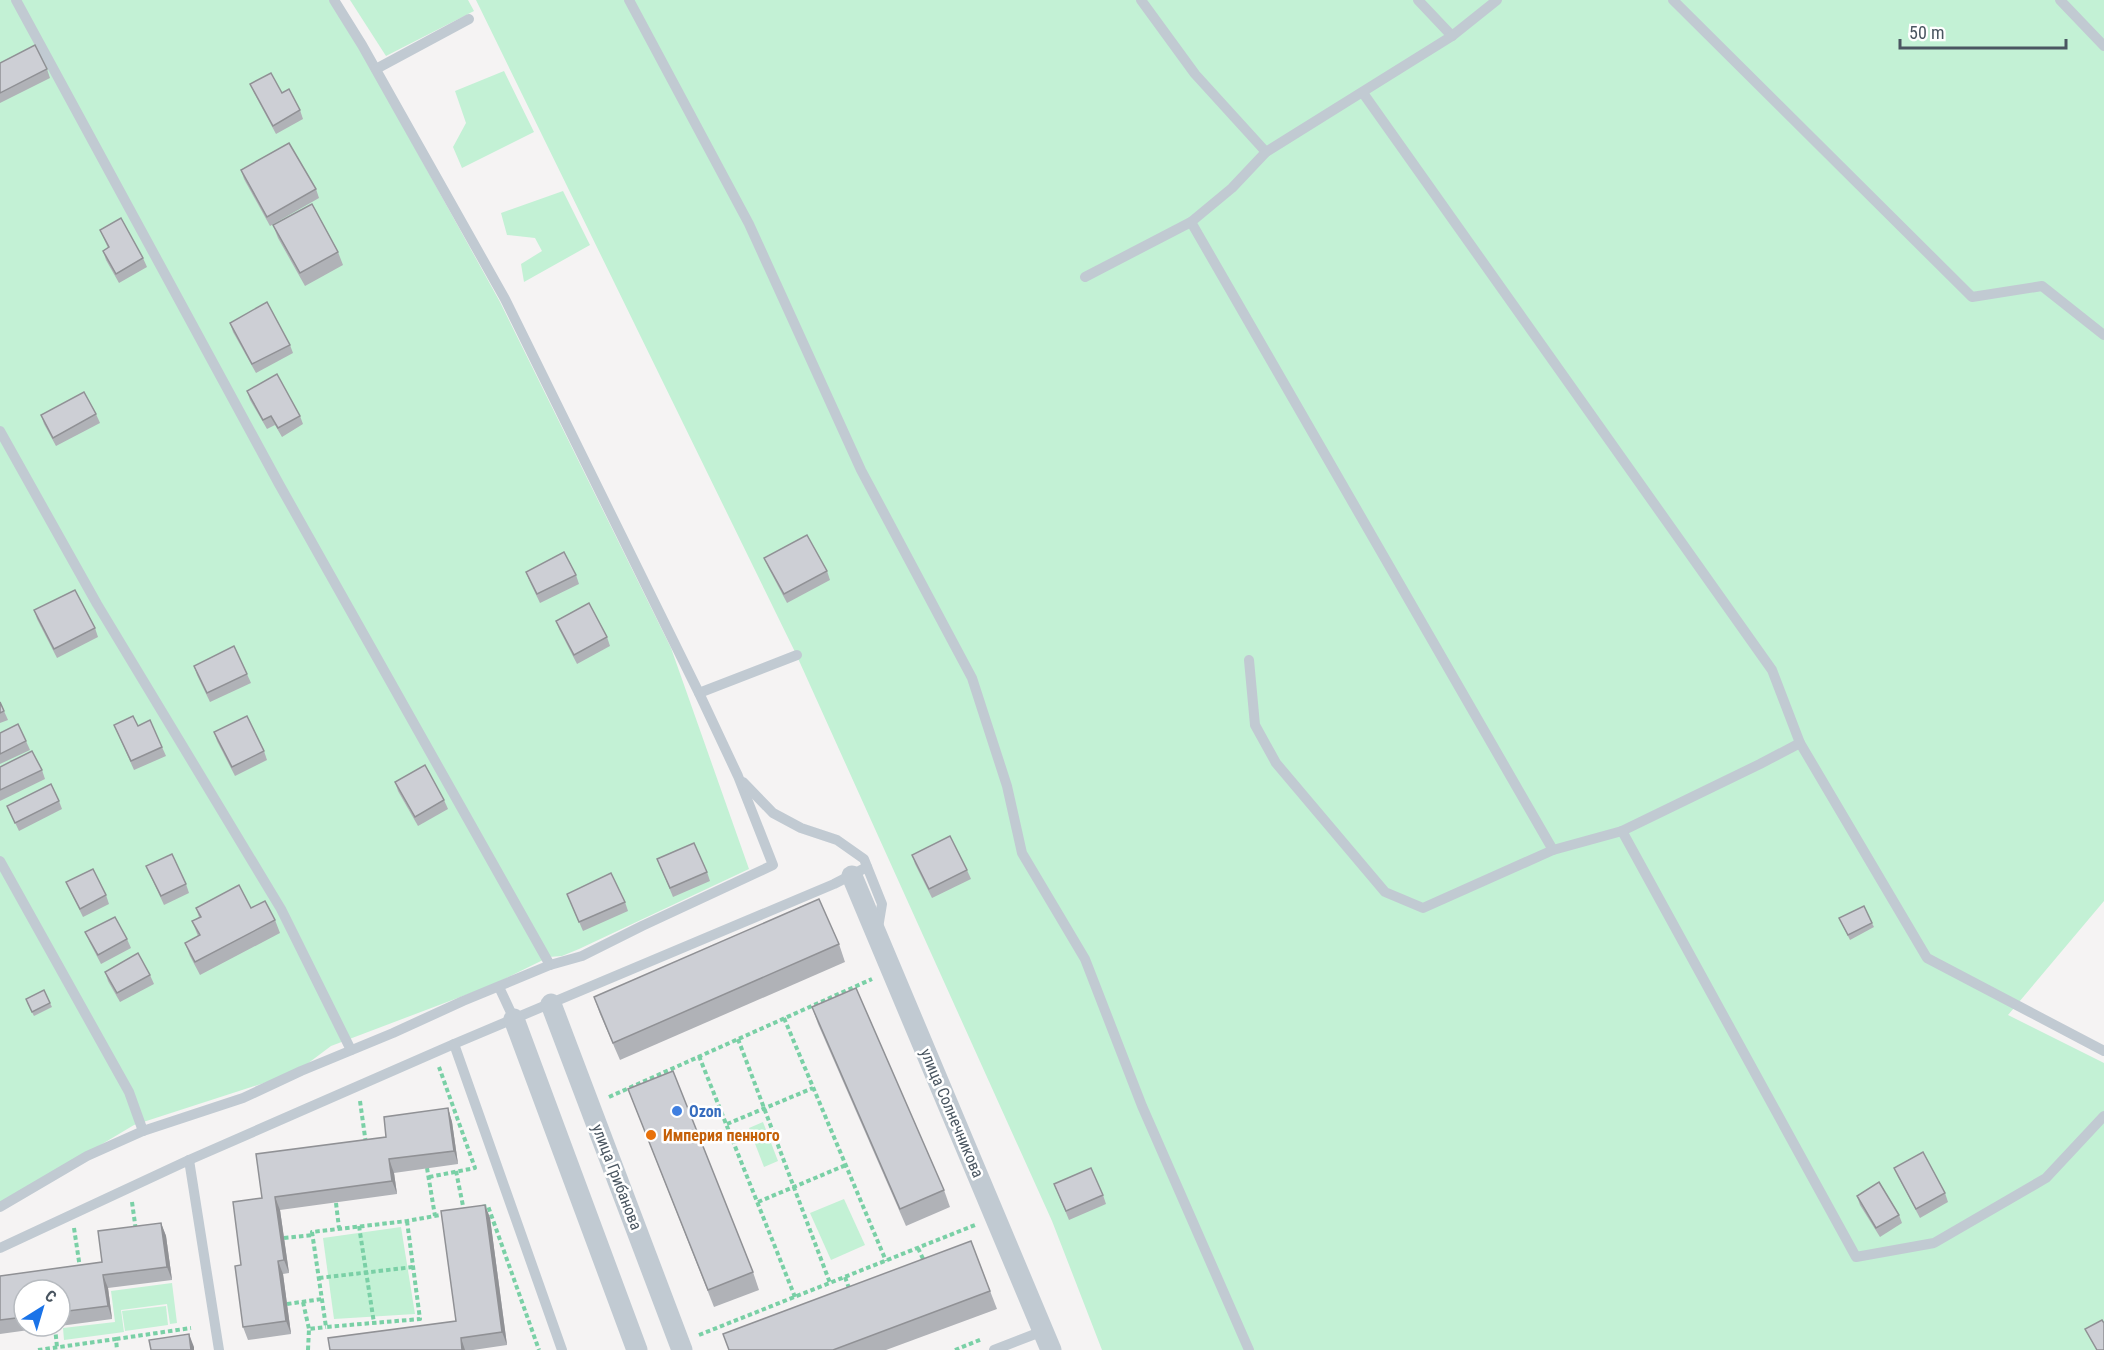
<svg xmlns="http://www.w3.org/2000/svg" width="2104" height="1350" font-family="'Roboto Condensed',sans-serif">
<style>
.green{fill:#c3f1d5}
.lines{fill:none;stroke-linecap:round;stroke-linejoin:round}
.path{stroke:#7ad0a6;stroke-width:4;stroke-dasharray:4.5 3;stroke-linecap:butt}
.service{stroke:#c1cad2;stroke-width:10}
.minor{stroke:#c1cad2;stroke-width:21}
.wall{fill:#b0b2b7}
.shaded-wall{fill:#909195}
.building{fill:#cdcfd5;stroke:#909195;stroke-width:1.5}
.shop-dot{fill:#3f7fe0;stroke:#fff;stroke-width:2}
.food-dot{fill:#e8710a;stroke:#fff;stroke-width:2}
.labels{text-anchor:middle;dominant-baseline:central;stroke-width:5;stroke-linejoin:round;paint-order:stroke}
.shop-label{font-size:16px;font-weight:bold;fill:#366cbe;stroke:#fff;text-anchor:start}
.street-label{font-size:16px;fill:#4a5661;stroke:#fff}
.food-label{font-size:16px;font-weight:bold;fill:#c56008;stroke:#fff;text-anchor:start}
</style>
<rect width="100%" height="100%" fill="#f5f3f3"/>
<g class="green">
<polygon points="0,0 329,0 359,47 500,302 671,648 749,869 579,949 562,956 549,957 492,985 331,1046 295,1073 134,1125 0,1205"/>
<polygon points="350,0 468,0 474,11 386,56"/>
<polygon points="476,0 2104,0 2104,901 2008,1015 2104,1063 2104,1350 1102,1350 1052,1221 796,654"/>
<polygon points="504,71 534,132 462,168 453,147 466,123 455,91"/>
<polygon points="563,191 590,245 524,282 521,264 542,251 535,238 507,235 501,213"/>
<polygon points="763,1122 778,1161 764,1167 749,1128"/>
<polygon points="844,1199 865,1245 831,1260 810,1213"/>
<polygon points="401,1227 415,1314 334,1319 323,1238"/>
<polygon points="172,1283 177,1323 170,1324 167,1304 121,1310 124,1332 64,1340 63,1328 115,1322 111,1291"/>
<polygon points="166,1306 168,1325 125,1331 122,1311"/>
</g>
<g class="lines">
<g class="path">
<polyline points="784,1018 886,1261"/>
<polyline points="738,1039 830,1283"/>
<polyline points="699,1056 795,1297"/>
<polyline points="609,1097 872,979"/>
<polyline points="360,1101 366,1144"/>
<polyline points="727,1124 813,1088"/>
<polyline points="427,1168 435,1216"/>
<polyline points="456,1171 464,1211"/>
<polyline points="429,1177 475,1168 439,1067"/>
<polyline points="132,1202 136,1231"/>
<polyline points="758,1202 846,1165"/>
<polyline points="336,1203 339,1228"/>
<polyline points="482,1207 488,1206 539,1350"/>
<polyline points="407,1221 420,1319 326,1327 312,1232 407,1221 446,1214"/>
<polyline points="359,1226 374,1323"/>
<polyline points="74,1228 80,1268"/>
<polyline points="284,1238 313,1235"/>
<polyline points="918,1248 924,1261"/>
<polyline points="845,1277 850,1291"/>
<polyline points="319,1278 413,1267"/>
<polyline points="303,1302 309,1329"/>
<polyline points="287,1304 322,1299"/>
<polyline points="55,1327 57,1347"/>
<polyline points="699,1335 975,1225"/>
<polyline points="116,1339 191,1328"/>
<polyline points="38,1350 116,1339 117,1350"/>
<polyline points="308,1350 309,1329 326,1327"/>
<polyline points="955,1350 982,1339"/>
</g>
<g class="service">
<polyline points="16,0 279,484 550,965 582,956 642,926 773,865 738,776 699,693 505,299 362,45 334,0"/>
<polyline points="629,0 749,224 861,470 972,678 1007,786 1022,853 1085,959 1142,1106 1249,1350"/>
<polyline points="1141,0 1195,74 1266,152"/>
<polyline points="1418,0 1452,36"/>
<polyline points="1673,0 1972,297 2042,286 2104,335"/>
<polyline points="2060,0 2104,46"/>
<polyline points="376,69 469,19"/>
<polyline points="1363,93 1772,670 1800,743 1927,958 2104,1051"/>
<polyline points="1191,222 1553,850"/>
<polyline points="1085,277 1191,222 1232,188 1266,152 1452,36 1497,0"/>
<polyline points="0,431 97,604 281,909 351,1050"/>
<polyline points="1249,660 1255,725 1276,763 1385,892 1423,908 1553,850 1622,831 1760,764 1800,743"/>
<polyline points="699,693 797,655"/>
<polyline points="743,782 773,813 801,828 837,840 864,859 882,904 878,928"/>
<polyline points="1622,831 1856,1257 1934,1243 2046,1178 2104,1116"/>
<polyline points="0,861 129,1092 143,1131"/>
<polyline points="499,987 514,1019"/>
<polyline points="189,1160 219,1350"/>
<polyline points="0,1207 87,1156 143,1131 243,1098 301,1071 393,1033 463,1001 550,965"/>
<polyline points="0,1248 189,1160 454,1044"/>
<polyline points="562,1350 454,1044 834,884 867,867"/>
<polyline points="994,1350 1043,1331"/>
</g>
<g class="minor">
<polyline points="852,876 1051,1350"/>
<polyline points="551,1004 682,1350"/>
<polyline points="514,1019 637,1350"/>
</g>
</g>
<g class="wall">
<polygon points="0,63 47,69 50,78 0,103"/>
<polygon points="250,84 282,93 300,110 303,119 276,134 254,93"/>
<polygon points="241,170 316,189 319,198 270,226 244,179"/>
<polygon points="273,225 338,252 343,265 305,286 278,238"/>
<polygon points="100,230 143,258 147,267 119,283 106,260 103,251 108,248"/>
<polygon points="230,323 290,345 293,353 256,373 233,332"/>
<polygon points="247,391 300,416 303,424 282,437 275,425 267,429 250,400"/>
<polygon points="96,414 100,423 56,446 44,424 41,415"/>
<polygon points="764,558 827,571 830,580 787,603 768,567"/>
<polygon points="526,572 576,575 579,584 540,603 529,580"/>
<polygon points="34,610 95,628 98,637 57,658 37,619"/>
<polygon points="556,621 607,637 610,646 577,664 559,629"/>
<polygon points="194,666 247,674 251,683 210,702 197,675"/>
<polygon points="0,702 8,720 0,723"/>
<polygon points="114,725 138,726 162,747 166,756 134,770"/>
<polygon points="214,732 264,751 267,760 235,776 217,741"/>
<polygon points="0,733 26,741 30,750 0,764"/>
<polygon points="0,767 42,770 45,779 0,801"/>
<polygon points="395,782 444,800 448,809 418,826 398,791"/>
<polygon points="59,801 62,809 19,831 7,806"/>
<polygon points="912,855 967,870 971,879 932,898 915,864"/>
<polygon points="657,859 707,872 710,881 673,897"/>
<polygon points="146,866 186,884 189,893 164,905"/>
<polygon points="66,882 106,895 109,904 83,917 70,891"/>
<polygon points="567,894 625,902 628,911 583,931"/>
<polygon points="196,908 251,908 275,920 280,933 200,975 190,956 185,943 198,936 192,921 199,917"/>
<polygon points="1839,918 1872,923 1874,927 1850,940"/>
<polygon points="85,932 127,939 131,948 101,964 89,941"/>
<polygon points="839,944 845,962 620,1060 600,1014 594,997"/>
<polygon points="105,972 150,975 154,984 120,1002 108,981"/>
<polygon points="27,1003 50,1003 52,1007 34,1016"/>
<polygon points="812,1007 944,1190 950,1207 906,1226 818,1024"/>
<polygon points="628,1089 753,1272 759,1290 714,1307"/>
<polygon points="448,1108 452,1122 458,1164 394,1173 397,1194 280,1210 289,1273 283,1274 291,1334 248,1340 243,1327 241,1265 262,1198 386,1137"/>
<polygon points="1894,1168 1945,1193 1948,1202 1920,1218 1898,1177"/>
<polygon points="1054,1184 1103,1195 1106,1204 1069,1220"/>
<polygon points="1857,1196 1899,1215 1902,1223 1880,1237 1860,1205"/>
<polygon points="485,1205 490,1218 507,1345 473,1350 330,1350 456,1321"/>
<polygon points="161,1223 166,1236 172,1280 108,1288 112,1319 60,1326 60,1290 24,1290 24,1326 58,1326 0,1334 0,1276 102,1262"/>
<polygon points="971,1241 997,1309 886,1350 729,1350"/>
</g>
<g class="shaded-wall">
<polygon points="448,1108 452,1122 458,1164 454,1151"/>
<polygon points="389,1159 394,1173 397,1194 392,1181"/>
<polygon points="275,1197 280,1210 289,1273 284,1260"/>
<polygon points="485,1205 490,1218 507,1345 502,1332"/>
<polygon points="161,1223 166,1236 172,1280 167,1267"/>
<polygon points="278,1261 283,1274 291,1334 286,1321"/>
<polygon points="103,1275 108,1288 112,1319 108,1306"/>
<polygon points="189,1334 194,1347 194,1350 191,1350"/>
<polygon points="461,1338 465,1350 462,1350"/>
</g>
<g class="building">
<polygon points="35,45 47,69 0,93 0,63"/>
<polygon points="271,73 282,93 289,89 300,110 273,126 250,84"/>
<polygon points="289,143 316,189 267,217 241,170"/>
<polygon points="312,204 338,252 300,273 273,225"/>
<polygon points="121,218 143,258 116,274 103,251 109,247 100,230"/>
<polygon points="267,302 290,345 252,364 230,323"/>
<polygon points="277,374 300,416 278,428 271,416 263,420 247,391"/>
<polygon points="84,392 96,414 53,438 41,415"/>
<polygon points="807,535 827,571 784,594 764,558"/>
<polygon points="564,552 576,575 537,594 526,572"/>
<polygon points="75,590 95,628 54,649 34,610"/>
<polygon points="589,603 607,637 574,655 556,621"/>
<polygon points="234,646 247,674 207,693 194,666"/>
<polygon points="0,702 4,711 0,713"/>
<polygon points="133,716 138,726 150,720 162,747 131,761 114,725"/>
<polygon points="247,716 264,751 232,767 214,732"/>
<polygon points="18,724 26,741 0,754 0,733"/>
<polygon points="32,751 42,770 0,790 0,767"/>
<polygon points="425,765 444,800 415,817 395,782"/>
<polygon points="51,784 59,801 15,823 7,806"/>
<polygon points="950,836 967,870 929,889 912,855"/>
<polygon points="694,843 707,872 670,888 657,859"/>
<polygon points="172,854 186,884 161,896 146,866"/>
<polygon points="93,869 106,895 80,909 66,882"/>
<polygon points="611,873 625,902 579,922 567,894"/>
<polygon points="239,885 251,908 265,901 275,920 195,962 185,943 200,935 192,921 201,917 196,908"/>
<polygon points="819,899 839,944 613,1043 594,997"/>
<polygon points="1864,906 1872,923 1848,935 1839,918"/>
<polygon points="115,917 127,939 98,955 85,932"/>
<polygon points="138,953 150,975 117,993 105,972"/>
<polygon points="856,988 944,1190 900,1209 812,1007"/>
<polygon points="44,990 50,1003 32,1012 26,999"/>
<polygon points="673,1071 753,1272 708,1290 628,1089"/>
<polygon points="448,1108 454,1151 389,1159 392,1181 275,1197 284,1260 278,1261 286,1321 243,1327 235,1266 241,1265 233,1202 262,1198 256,1154 386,1137 384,1117"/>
<polygon points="1923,1152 1945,1193 1916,1209 1894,1168"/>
<polygon points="1091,1168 1103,1195 1066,1211 1054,1184"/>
<polygon points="1879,1182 1899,1215 1876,1228 1857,1196"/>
<polygon points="485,1205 502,1332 461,1338 462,1350 330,1350 328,1338 456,1321 441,1211"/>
<polygon points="161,1223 167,1267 103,1275 108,1306 60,1312 60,1290 24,1290 24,1317 0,1320 0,1276 102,1262 98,1231"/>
<polygon points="971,1241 990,1291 833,1350 729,1350 723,1334"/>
<polygon points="2102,1320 2104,1323 2104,1350 2097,1350 2085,1329"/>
<polygon points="189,1334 191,1350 151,1350 149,1340"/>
</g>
<circle class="shop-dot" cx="677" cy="1111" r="6"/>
<circle class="food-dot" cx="651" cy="1135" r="6"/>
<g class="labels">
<g class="shop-label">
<text x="689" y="1111">Ozon</text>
</g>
<g class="street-label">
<text transform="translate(952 1113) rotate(67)">улица Солнечникова</text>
<text transform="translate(617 1177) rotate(69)">улица Грибанова</text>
</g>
<g class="food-label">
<text x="663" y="1135">Империя пенного</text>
</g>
</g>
<g transform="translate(42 1308) rotate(37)"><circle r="28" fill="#ffffff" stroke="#b7bbc0" stroke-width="1.5"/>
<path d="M0-4.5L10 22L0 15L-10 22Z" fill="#1a73e8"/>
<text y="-9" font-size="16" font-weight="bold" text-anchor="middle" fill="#4a5661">С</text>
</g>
<path d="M1900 39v9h166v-9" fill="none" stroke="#4a5661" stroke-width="3"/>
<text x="1909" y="39" font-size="18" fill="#4a5661" stroke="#ffffff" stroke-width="4.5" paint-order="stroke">50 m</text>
</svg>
